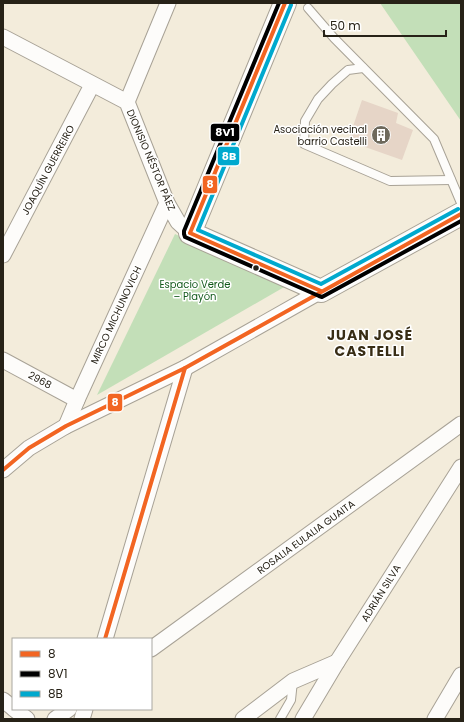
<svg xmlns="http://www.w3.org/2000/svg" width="464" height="722" font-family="Poppins,sans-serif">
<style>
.green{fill:#c3dfb8}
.building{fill:#e6d5c7}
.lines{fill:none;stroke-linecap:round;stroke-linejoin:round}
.lane-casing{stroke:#a8a296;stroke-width:10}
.street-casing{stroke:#a8a296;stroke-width:17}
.secondary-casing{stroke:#a8a296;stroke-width:24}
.lane{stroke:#fdfcfa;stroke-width:8}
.street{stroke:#fdfcfa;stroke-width:15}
.secondary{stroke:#fdfcfa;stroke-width:22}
.bus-1-casing{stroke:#fff;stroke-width:7}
.bus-2-casing{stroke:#fff;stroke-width:7}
.bus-3-casing{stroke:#fff;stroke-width:7}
.bus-1{stroke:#f26522;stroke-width:4}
.bus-2{stroke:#000;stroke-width:4}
.bus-3{stroke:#00a9ce;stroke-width:4}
.bus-dot{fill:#272217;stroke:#fff;stroke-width:1.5}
.labels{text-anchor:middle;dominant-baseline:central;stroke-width:3;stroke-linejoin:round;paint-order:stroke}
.poi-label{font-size:10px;fill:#272217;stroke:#fff;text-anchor:end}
.street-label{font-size:10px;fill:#272217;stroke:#fff}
.park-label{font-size:10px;fill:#11591a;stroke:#fff}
.district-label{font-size:14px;font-weight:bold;letter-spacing:1px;fill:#382d15;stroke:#fff}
.line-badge{stroke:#fff;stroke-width:1.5}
.badge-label{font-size:11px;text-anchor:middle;font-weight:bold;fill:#fff}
</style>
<rect width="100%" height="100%" fill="#f3ecdb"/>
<g class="green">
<polygon points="380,3 461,3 461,121"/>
<polygon points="175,234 286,286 97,395"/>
</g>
<polygon class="building" points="362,100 398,113 396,123 413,130 402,160 348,141"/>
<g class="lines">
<defs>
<g id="lane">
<polyline points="308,8 334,38 434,139 461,203"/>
<polyline points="363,68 348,70 332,84 318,99 305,121 304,144 390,181 451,180"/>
<polyline points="280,719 291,700 293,681"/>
</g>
<g id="street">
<polyline points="3,37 127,102 167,203 178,222 190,233"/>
<polyline points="127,102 168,3"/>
<polyline points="3,255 92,85"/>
<polyline points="3,360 77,400"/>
<polyline points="66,426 77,400 167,203"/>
<polyline points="3,470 29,448 66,426 185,368 321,291"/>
<polyline points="105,639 185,368"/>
<polyline points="151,649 461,424"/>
<polyline points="3,700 13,708"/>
<polyline points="14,709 27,719"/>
<polyline points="55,719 69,709"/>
<polyline points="82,719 85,709"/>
<polyline points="243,719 293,681 337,662"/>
<polyline points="303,719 337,662 461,467"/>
<polyline points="435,719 461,675"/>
</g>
<polyline id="secondary" points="285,3 190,233 321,291 461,214"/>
</defs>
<use href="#lane" class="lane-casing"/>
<use href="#street" class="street-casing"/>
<use href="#secondary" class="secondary-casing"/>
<use href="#lane" class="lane"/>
<use href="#street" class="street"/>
<use href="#secondary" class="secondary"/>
<defs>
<g id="bus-1">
<polyline points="285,3 190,233 321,291"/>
<polyline points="3,470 29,448 66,426 185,368 461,214"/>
<polyline points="105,639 185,368"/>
</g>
<polyline id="bus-2" points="279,3 184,231 184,234 185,237 319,296 322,297 461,221"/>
<polyline id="bus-3" points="291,5 198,230 321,284 458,209"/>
</defs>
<use href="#bus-1" class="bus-1-casing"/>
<use href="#bus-2" class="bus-2-casing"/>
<use href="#bus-3" class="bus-3-casing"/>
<use href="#bus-1" class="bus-1"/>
<use href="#bus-2" class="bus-2"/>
<use href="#bus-3" class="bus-3"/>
</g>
<defs>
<symbol id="building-disc" viewBox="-11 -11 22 22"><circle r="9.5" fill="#6e695c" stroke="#fff"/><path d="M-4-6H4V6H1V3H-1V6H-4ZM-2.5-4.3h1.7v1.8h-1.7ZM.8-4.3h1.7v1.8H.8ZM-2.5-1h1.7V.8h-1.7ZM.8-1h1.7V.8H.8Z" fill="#fff"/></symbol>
</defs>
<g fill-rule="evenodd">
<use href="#building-disc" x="370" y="124" width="22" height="22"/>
</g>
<circle class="bus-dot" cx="256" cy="268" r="3.5"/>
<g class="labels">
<g class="poi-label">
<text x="367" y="129">Asociación vecinal<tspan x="367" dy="12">barrio Castelli</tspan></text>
</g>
<g class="street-label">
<text transform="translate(151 160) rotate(67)">DIONISIO NÉSTOR PÁEZ</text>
<text transform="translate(48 170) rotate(-62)">JOAQUÍN GUERREIRO</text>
<text transform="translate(116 315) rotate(-65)">MIRCO MICHUNOVICH</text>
<text transform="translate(40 380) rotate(28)">2968</text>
<text transform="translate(306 537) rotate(-36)">ROSALIA EULALIA GUAITA</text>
<text transform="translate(381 593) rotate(-58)">ADRIÁN SILVA</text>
</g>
<g class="park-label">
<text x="195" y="284">Espacio Verde<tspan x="195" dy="12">– Playón</tspan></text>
</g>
<g class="district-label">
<text x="370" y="335">JUAN JOSÉ<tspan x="370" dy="16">CASTELLI</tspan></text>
</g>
</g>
<g class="line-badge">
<rect x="210" y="123" width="30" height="19" rx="4" fill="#000"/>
<rect x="217" y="146" width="23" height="20" rx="4" fill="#00a9ce"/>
<rect x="202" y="175" width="16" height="19" rx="4" fill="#f26522"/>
<rect x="107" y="393" width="16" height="19" rx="4" fill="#f26522"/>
</g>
<g class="badge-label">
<text x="225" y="136">8V1</text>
<text x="229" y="160">8B</text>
<text x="210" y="188">8</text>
<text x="115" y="406">8</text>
</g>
<rect width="464" height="722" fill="none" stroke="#272217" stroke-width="8"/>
<rect x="12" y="638" width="140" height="72" fill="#ffffff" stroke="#a9a7a2"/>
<rect x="20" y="651" width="20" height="6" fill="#f26522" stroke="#a9a7a2"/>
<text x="48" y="658" font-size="12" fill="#272217">8</text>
<rect x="20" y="671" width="20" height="6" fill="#000000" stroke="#a9a7a2"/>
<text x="48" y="678" font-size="12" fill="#272217">8V1</text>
<rect x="20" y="691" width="20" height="6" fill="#00a9ce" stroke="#a9a7a2"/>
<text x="48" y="698" font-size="12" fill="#272217">8B</text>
<path d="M324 30v6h122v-6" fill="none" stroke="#272217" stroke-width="2"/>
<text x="330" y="30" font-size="12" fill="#272217" stroke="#ffffff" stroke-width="3" paint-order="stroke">50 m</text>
</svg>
